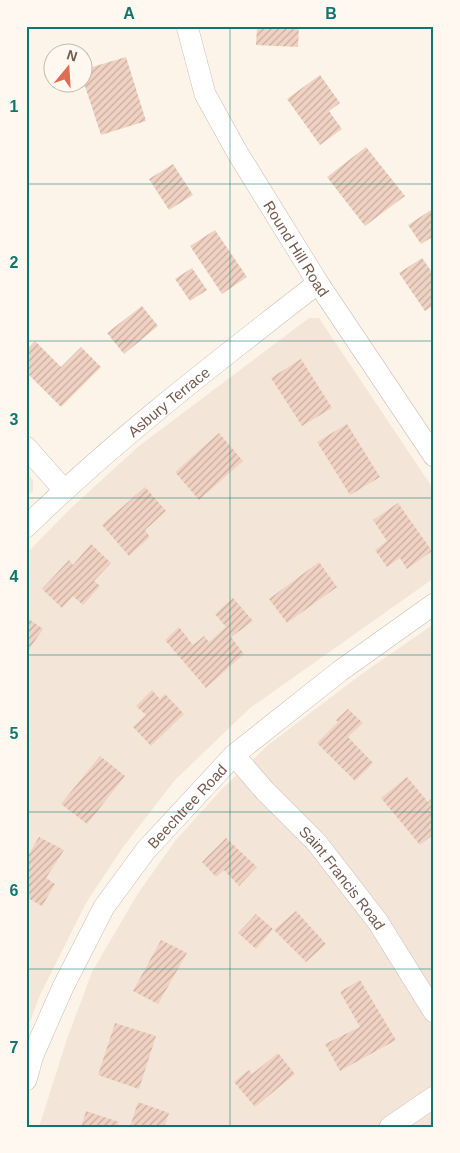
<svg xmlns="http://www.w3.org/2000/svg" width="460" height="1153" font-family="Helvetica,sans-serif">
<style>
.residential{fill:#f3e5d8}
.building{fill:url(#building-hatch)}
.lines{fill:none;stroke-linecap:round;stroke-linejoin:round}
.minor-casing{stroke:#cdbbb0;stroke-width:22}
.minor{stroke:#fff;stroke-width:21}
.grid{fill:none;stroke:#0f766e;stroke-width:1;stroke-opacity:0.55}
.labels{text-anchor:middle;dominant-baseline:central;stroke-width:4.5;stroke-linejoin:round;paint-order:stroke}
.street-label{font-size:15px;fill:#755a4e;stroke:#fef8f0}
.neatline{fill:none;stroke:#0f766e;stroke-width:2}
.grid-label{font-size:16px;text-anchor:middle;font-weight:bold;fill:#0f766e}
</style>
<defs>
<pattern id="building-hatch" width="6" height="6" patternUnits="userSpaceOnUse" patternTransform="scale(1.25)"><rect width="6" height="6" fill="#f0d2c2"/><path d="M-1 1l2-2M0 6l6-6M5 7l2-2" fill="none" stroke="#c7ada0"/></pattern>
</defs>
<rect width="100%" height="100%" fill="#fcf4e9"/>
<g class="residential">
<polygon points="309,318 319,318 434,490 434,578 250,708 175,780 123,847 86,903 39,997 26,1033 26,554 71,508 139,446"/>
<polygon points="26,472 33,480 33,491 26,498"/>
<polygon points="434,624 434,1127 39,1127 67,1039 92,972 137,895 175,841 222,789 268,745 363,673"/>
</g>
<g class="building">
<polygon points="257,26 299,26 298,47 256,45"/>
<polygon points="126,57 146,121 101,135 82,77 82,70"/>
<polygon points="320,75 340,103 329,111 342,129 320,145 287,99"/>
<polygon points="366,147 405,196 365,226 327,177"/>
<polygon points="173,164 193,195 169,210 149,179"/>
<polygon points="434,208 434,236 421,244 408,225"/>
<polygon points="215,230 247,277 222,294 190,246"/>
<polygon points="422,258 434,275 434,305 425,311 399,273"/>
<polygon points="192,268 207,290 190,301 175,279"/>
<polygon points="142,306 158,326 124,354 107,333"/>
<polygon points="35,341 61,367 81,347 101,367 61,407 26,372 26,350"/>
<polygon points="301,359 332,408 302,426 271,378"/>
<polygon points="347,424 380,477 350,495 317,442"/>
<polygon points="219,433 243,461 199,500 175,472"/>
<polygon points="145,487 166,511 145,530 150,537 129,556 102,525"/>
<polygon points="398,503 432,551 407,569 400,558 387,567 375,550 387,541 373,520"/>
<polygon points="91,544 111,563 94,581 100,586 83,605 73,596 62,608 42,589 69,560 73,565"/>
<polygon points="319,562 337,587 287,623 269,599"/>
<polygon points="233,598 253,621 231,637 244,654 206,688 165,640 179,627 193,645 204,636 209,642 226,627 215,614"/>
<polygon points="26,617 43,629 26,654"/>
<polygon points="152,690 160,699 165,694 184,714 151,746 133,727 146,715 136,706"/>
<polygon points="348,709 363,723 348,737 373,763 355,781 317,743 338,722 336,720"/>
<polygon points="100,756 125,776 87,824 61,804"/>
<polygon points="407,777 428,802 434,796 434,834 420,845 381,798"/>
<polygon points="39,837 64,850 46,878 55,884 42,906 26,897 26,859"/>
<polygon points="226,838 257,867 239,886 224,870 216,877 202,862"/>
<polygon points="296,911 326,944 306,962 274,930"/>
<polygon points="256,914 273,929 256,949 238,933"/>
<polygon points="161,940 187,953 158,1004 133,991"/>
<polygon points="360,980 396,1040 340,1071 325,1044 360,1027 340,992"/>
<polygon points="115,1023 156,1036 139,1089 98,1075"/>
<polygon points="278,1053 295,1074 255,1107 234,1082 249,1070 252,1074"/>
<polygon points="138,1102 169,1113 164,1127 130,1127"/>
<polygon points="86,1111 119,1122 117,1127 81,1127"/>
</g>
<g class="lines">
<defs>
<g id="minor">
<path id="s1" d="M187 26 205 94 237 152 318 283 434 456"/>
<polyline points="26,447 64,490"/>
<path id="s2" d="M26 527C117 438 218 361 318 283"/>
<path id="s3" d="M234 755 265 791 317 843 378 922 434 1012"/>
<path id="s4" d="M26 1080 33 1055 63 987 104 907 146 850 234 755 340 671 434 604"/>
<polyline points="390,1127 434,1097"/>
</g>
</defs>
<use href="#minor" class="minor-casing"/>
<use href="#minor" class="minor"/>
</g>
<path class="grid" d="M230 26V1127M26 184H434M26 341H434M26 498H434M26 655H434M26 812H434M26 969H434"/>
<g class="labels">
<g class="street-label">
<text stroke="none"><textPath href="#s1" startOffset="250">Round Hill Road</textPath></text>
<text stroke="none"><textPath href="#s2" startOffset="190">Asbury Terrace</textPath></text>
<text stroke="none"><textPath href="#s4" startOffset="321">Beechtree Road</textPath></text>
<text stroke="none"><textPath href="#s3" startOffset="164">Saint Francis Road</textPath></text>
</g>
</g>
<rect width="460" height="1153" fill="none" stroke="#fef8f0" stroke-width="55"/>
<g transform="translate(68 68) rotate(18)"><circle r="24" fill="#fef8f0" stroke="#c7b9af"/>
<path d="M0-4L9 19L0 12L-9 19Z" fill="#df6d55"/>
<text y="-8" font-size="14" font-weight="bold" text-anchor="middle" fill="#755a4e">N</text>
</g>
<rect x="28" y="28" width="404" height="1098" class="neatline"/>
<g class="grid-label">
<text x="129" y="19">A</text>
<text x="331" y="19">B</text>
<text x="14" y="112">1</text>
<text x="14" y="268">2</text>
<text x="14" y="425">3</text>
<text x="14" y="582">4</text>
<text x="14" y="739">5</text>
<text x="14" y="896">6</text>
<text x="14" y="1053">7</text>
</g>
</svg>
